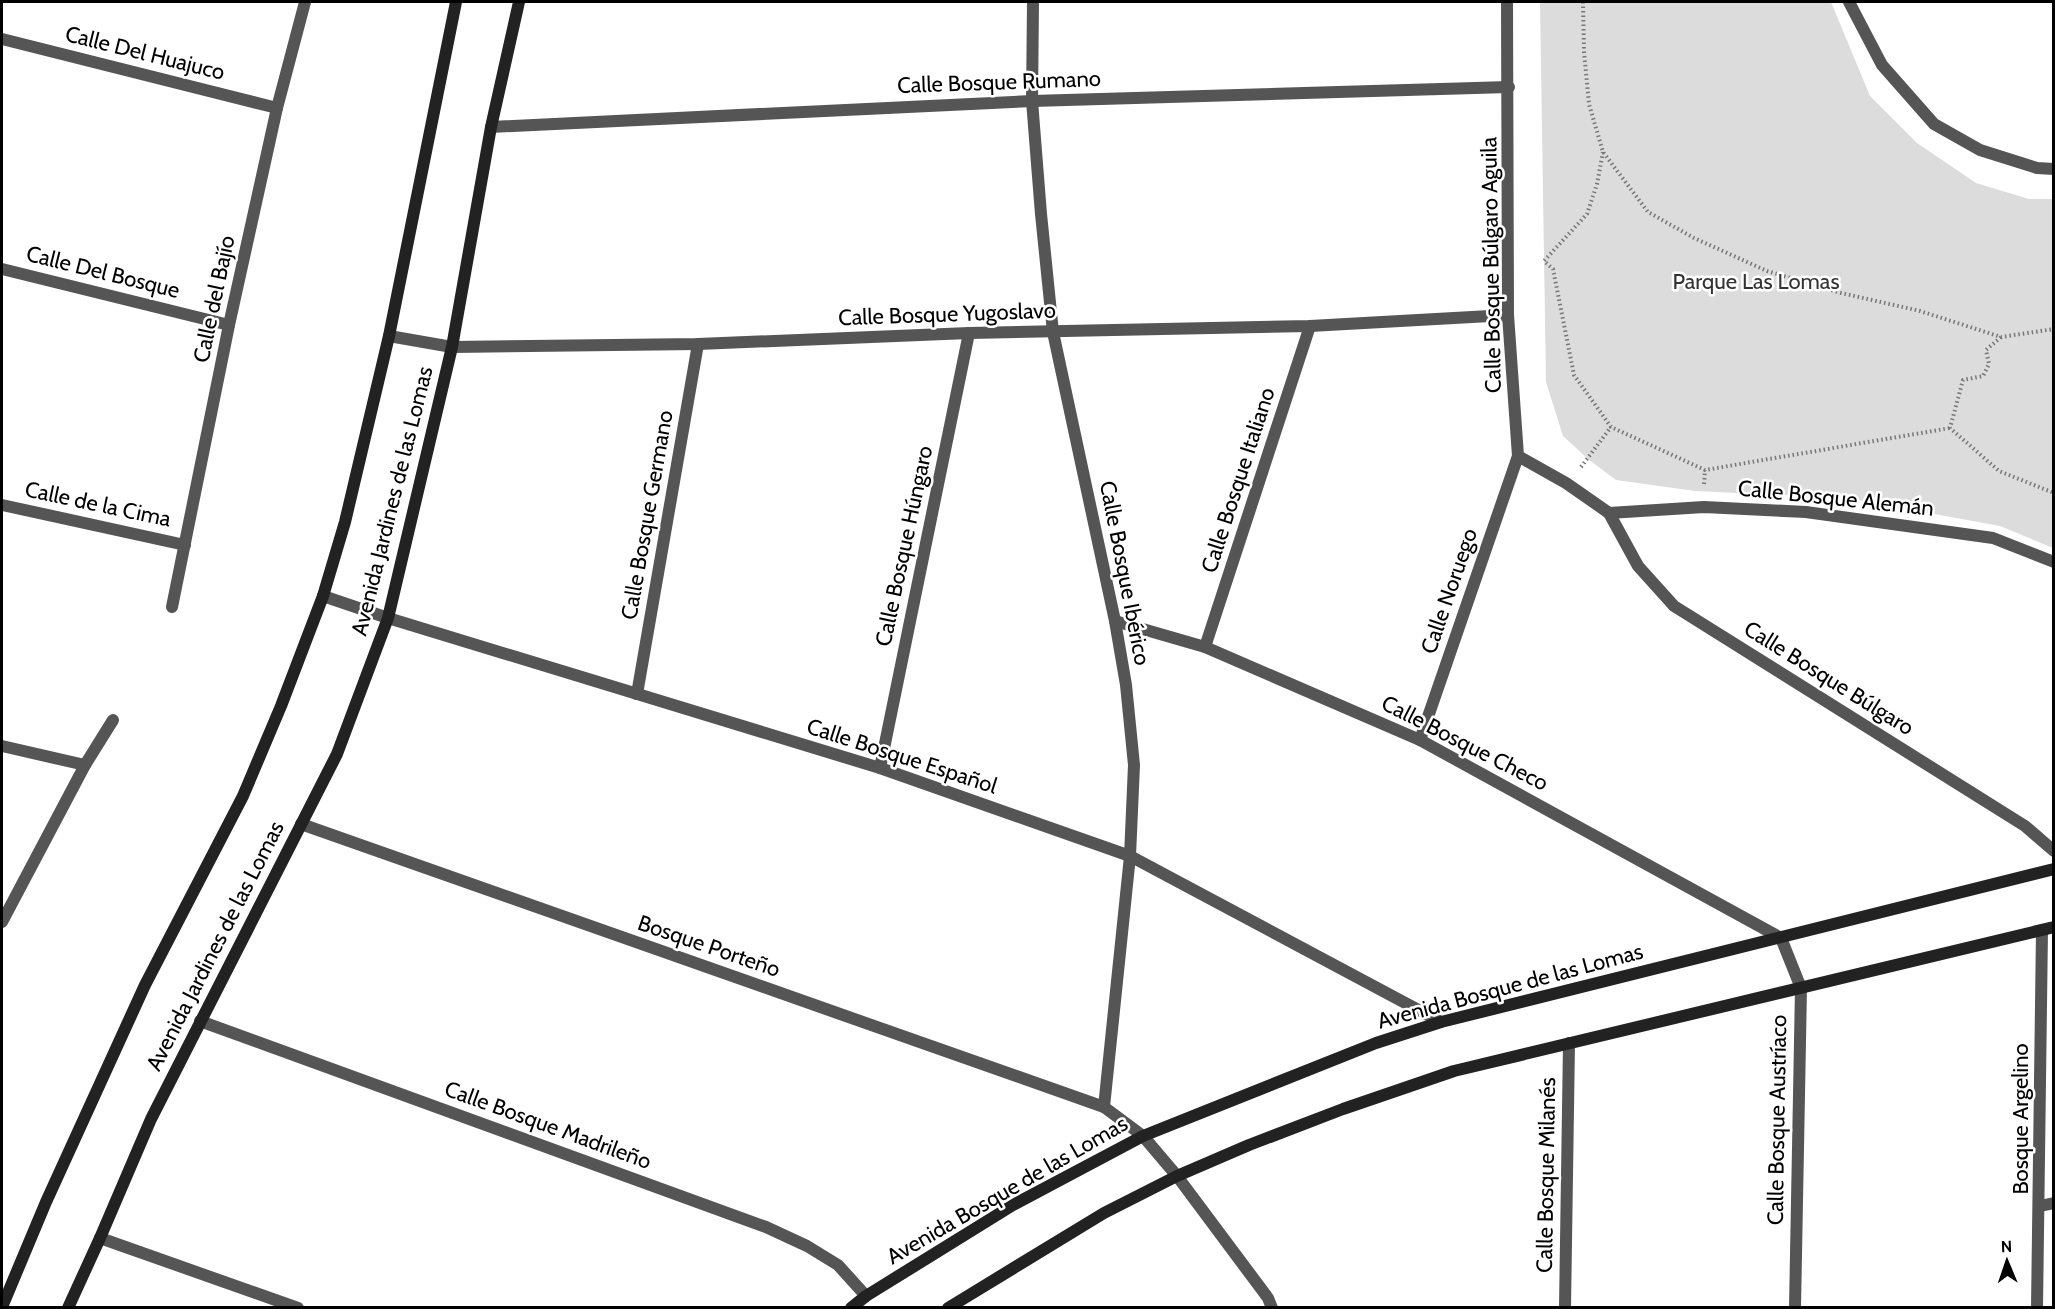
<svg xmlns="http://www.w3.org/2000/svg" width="2055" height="1309" font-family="Cabin,sans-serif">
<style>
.green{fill:#dcdcdc}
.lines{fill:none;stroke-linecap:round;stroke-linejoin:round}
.path{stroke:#777;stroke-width:4;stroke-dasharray:1.5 3;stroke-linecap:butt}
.street{stroke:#555;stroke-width:12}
.secondary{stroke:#222;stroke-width:12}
.labels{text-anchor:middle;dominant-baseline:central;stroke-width:5;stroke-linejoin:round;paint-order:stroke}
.street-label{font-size:22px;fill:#000;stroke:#fff}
.park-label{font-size:22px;fill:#333;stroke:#fff}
</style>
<rect width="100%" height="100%" fill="#fff"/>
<polygon class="green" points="1540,2 1831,2 1870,96 1917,143 1976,183 2029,199 2053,199 2053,548 2000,526 1847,498 1695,491 1616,480 1588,459 1563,436 1546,382"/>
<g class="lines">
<g class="path">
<polyline points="1583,2 1584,52 1589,104 1603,152 1648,212 1694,238 1767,271 1841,293 1920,311 2001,337 2054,329"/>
<polyline points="1603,152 1597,184 1587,214 1544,261 1553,269 1574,375 1611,427 1705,470 1950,428"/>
<polyline points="2001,337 1986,350 1989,364 1983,376 1963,380 1950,428 1999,471 2054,493"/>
<polyline points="1581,467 1611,427"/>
<polyline points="1704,484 1705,470"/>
</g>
<g class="street">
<polyline points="1033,2 1032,101 1041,214 1053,332 1115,621 1126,685 1134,765 1130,856 1104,1107 1143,1136 1177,1176 1268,1298 1272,1308"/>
<polyline points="1507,2 1508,315 1518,456 1566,483 1609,513 1638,566 1674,606 2025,826 2054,851"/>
<polyline points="1849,2 1882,65 1934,124 1980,150 2037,168 2054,169"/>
<polyline points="2,39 277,108"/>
<polyline points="491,127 1032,101 1509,87"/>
<polyline points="2,269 229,325"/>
<polyline points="389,336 452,347 698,344 969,333 1310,326 1508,315"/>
<polyline points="2,505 185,545"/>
<polyline points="1609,513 1704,507 1806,512 1993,538 2054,562"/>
<polyline points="323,596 388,618 880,768 1130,856 1441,1022"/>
<polyline points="172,607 229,325 277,108 305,2"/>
<polyline points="1115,621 1205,647 1420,740 1781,938 1801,988 1795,1308"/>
<polyline points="1205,647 1310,326"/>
<polyline points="637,694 698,344"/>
<polyline points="1420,740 1518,456"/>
<polyline points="2,746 85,765"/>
<polyline points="880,768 969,333"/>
<polyline points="301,824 1104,1107"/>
<polyline points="2,922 85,765 113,720"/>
<polyline points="200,1021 766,1227 807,1246 838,1265 866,1296"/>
<polyline points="2040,1206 2054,1203"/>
<polyline points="100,1238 298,1308"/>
<polyline points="1565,1308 1569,1043"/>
<polyline points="2037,1308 2042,930"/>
</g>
<g class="secondary">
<polyline points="2,1307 46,1202 145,985 243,796 281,706 323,596 345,522 389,336 456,2"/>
<polyline points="68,1308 100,1238 151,1119 337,754 388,618 452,347 491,127 519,2"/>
<polyline points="851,1308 866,1296 1013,1205 1143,1136 1376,1043 1441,1022 2054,869"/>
<polyline points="948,1308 1104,1213 1177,1176 1249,1145 1343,1109 1454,1071 2054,927"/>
</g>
</g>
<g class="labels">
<g class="street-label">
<text transform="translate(145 53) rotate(14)">Calle Del Huajuco</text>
<text transform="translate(999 82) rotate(-2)">Calle Bosque Rumano</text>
<text transform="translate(1491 265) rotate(-91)">Calle Bosque Búlgaro Aguila</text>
<text transform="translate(103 272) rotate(14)">Calle Del Bosque</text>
<text transform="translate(214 299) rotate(-78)">Calle del Bajío</text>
<text transform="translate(947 314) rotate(-2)">Calle Bosque Yugoslavo</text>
<text transform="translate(1238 480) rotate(-72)">Calle Bosque Italiano</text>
<text transform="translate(1836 498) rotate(6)">Calle Bosque Alemán</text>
<text transform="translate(392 501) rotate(-76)">Avenida Jardines de las Lomas</text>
<text transform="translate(98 504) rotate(12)">Calle de la Cima</text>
<text transform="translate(647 515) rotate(-80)">Calle Bosque Germano</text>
<text transform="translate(904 546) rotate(-78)">Calle Bosque Húngaro</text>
<text transform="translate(1125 573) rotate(79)">Calle Bosque Ibérico</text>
<text transform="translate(1449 591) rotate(-71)">Calle Noruego</text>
<text transform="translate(1829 678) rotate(32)">Calle Bosque Búlgaro</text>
<text transform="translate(1465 743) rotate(27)">Calle Bosque Checo</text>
<text transform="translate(902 756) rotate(18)">Calle Bosque Español</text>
<text transform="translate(215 946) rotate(-63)">Avenida Jardines de las Lomas</text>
<text transform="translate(709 946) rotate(19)">Bosque Porteño</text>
<text transform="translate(1510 986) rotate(-15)">Avenida Bosque de las Lomas</text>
<text transform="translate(2020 1119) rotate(-90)">Bosque Argelino</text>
<text transform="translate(1777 1120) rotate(-89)">Calle Bosque Austríaco</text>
<text transform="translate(548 1125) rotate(20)">Calle Bosque Madrileño</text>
<text transform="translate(1546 1175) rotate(-89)">Calle Bosque Milanés</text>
<text transform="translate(1007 1190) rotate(-30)">Avenida Bosque de las Lomas</text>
</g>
<g class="park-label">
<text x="1756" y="281">Parque Las Lomas</text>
</g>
</g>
<rect width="2055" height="1309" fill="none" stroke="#000000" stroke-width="6"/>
<g transform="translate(2007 1261) rotate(358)" stroke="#ffffff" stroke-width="4.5" paint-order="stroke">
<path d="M0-4.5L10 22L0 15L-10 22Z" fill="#000000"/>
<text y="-9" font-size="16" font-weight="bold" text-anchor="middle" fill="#000000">N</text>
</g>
</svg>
